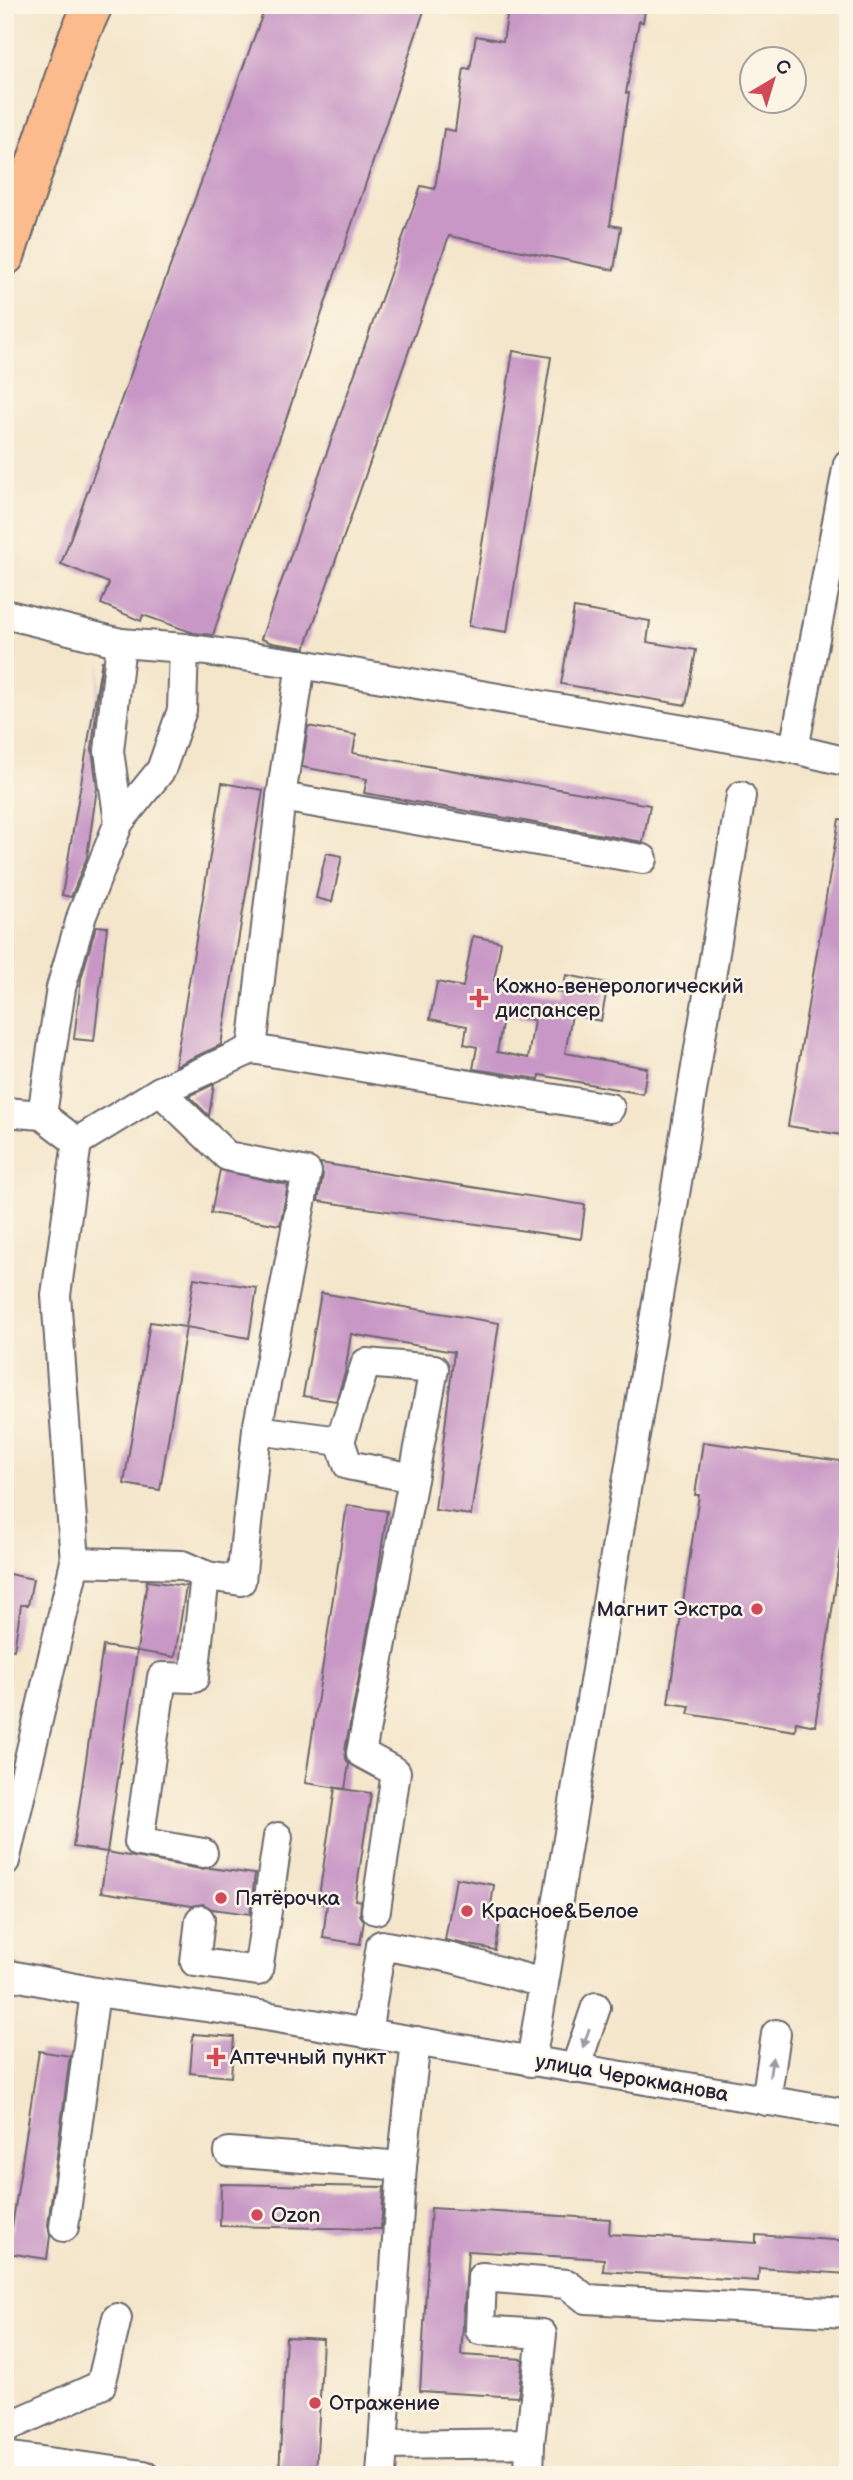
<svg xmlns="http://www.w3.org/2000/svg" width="853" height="2480" font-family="'Balsamiq Sans',sans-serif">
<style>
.building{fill:#c897c6;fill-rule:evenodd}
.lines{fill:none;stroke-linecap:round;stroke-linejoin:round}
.minor-casing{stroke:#6c676d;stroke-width:32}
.highway-casing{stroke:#6c676d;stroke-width:42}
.minor{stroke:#fff;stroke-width:28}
.highway{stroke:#fbbb8c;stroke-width:38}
.oneway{fill:#9c9ca7}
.poi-dot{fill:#d1495b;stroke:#fcf5e5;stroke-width:2.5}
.labels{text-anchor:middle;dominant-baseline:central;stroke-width:5;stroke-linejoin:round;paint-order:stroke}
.poi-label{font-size:21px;fill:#22223b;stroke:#fcf5e5;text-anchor:start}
.street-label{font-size:21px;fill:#22223b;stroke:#fcf5e5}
</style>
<rect width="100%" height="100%" fill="#fcf5e5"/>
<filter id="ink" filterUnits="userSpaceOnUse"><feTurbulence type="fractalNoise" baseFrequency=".0143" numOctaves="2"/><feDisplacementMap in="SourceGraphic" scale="14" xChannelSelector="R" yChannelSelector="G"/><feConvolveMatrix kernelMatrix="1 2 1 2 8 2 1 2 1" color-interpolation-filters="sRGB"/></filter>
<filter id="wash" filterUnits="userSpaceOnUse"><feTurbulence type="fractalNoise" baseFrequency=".00686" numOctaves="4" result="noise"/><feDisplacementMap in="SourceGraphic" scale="28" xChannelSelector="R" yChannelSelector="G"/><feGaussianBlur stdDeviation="1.57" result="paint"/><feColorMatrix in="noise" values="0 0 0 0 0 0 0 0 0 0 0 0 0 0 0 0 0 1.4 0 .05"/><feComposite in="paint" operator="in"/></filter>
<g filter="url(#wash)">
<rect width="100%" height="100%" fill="#f4e6cb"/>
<g id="blocks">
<g class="building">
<polygon points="266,5 426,5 213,635 194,633 143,615 141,621 101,604 109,583 61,564"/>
<polygon points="509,5 646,5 643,22 639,21 626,93 629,93 610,225 621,227 614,270 449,236 305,648 272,643 261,639 421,186 435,189 444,129 455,131 464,68 470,69 476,36 503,41"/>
<polygon points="513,351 551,357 507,632 469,626"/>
<polygon points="574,608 650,621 647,642 696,650 686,705 561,684"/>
<polygon points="102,660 92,749 97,788 87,857 71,897 62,895"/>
<polygon points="308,726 356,735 353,753 650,805 643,842 364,793 367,779 302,767"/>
<polygon points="222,783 263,790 221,1045 175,1066"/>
<polygon points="839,819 848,820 848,1136 788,1126"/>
<polygon points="326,853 342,856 332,902 316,898"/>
<polygon points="96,926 107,927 94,1041 74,1039 81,979"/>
<path d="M473 936 501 942 494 980 563 993 566 975 608 983 601 1021 572 1015 565 1053 647 1068 643 1094 540 1075 539 1079 473 1069 477 1047 464 1044 467 1026 430 1019 437 982 463 987ZM504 1014 534 1020 528 1058 497 1052Z"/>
<polygon points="214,1084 209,1116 189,1096"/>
<polygon points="320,1163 585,1205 581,1239 318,1201 323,1175"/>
<polygon points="220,1170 288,1185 280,1225 211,1213"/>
<polygon points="194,1278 257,1288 249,1338 186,1327"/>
<polygon points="321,1293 499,1323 471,1515 435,1510 454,1352 351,1334 345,1373 336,1401 303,1396"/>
<polygon points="150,1322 186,1327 160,1490 124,1484"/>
<polygon points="703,1442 848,1462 846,1485 848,1485 848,1516 846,1515 815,1726 796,1722 795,1731 688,1714 690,1706 668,1703 699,1495 695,1495"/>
<polygon points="347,1505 387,1511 376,1587 345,1750 346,1759 349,1764 345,1789 305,1783"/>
<polygon points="9,1574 33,1579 28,1605 21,1605 14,1650 5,1649 5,1604"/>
<polygon points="147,1581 186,1586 175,1657 137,1651"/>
<polygon points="103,1646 137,1651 107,1852 73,1847"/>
<polygon points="335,1788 371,1793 355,1900 361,1901 360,1915 364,1921 360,1944 323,1938 327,1904 318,1903"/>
<polygon points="107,1852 200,1869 210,1868 255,1874 250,1914 212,1909 203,1904 192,1906 101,1892"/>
<polygon points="456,1878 494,1885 489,1919 500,1921 495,1950 445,1940"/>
<polygon points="193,2034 234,2037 231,2077 190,2073"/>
<polygon points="39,2051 70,2056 48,2225 50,2236 47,2259 8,2253"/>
<polygon points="221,2184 384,2187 381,2229 220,2226"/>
<polygon points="431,2208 610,2219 609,2234 756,2243 756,2235 848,2241 848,2274 759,2268 758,2281 603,2271 604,2259 468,2251 461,2355 523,2359 518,2397 420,2391"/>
<polygon points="286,2337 323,2339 316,2475 279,2475"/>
</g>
</g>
</g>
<g filter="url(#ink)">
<use href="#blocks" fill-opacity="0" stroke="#6c676d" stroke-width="2"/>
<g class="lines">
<defs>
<g id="minor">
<polyline points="5,614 121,643 184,648 301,664 794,749 848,762"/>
<polyline points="794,749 848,464"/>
<polyline points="281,797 643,859"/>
<polyline points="119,822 109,751 121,643"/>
<polyline points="252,1049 281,797 301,664"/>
<polyline points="160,1091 252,1049 610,1108"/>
<polyline points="5,1112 42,1115 77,1142 160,1091 227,1156 307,1172 257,1430"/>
<polyline points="42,1115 61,988 82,915 119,822 161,770 182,710 184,648"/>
<polyline points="340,1441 348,1465 413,1478"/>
<polyline points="75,1562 56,1295 77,1142"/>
<polyline points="203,1853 139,1842 162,1677 194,1678 205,1575"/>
<polyline points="5,1861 75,1562 182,1565 207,1576 241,1581 257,1430 340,1441 366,1363 434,1369 361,1753 396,1772 376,1910"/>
<polyline points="200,1920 195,1962 258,1971 278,1837"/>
<polyline points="5,1974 95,1992 242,2012 848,2114"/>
<polyline points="367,2034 381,1945 452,1958 543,1983"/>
<polyline points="531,2062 741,796"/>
<polyline points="575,2069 596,2007"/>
<polyline points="766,2101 776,2034"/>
<polyline points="229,2152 402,2166"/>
<polyline points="64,2227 95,1992"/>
<polyline points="5,2428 101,2385 117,2318"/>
<polyline points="530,2443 542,2334 480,2330 482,2277 567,2284 586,2299 848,2313"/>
<polyline points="383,2445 530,2443 529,2475"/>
<polyline points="5,2456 144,2475"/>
<polyline points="381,2475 402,2166 416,2041"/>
</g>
<polyline id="highway" points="5,256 77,40 93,5"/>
</defs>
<use href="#minor" class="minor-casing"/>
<use href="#highway" class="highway-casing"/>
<use href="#minor" class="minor"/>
<use href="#highway" class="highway"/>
</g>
<defs><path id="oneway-solid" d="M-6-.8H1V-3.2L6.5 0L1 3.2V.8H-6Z" transform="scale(1.75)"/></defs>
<g class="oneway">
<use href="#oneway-solid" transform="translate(586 2038) rotate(109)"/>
<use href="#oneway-solid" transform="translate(771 2067) rotate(-82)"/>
</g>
</g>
<g class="poi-dot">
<path d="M475.5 987.5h7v7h7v7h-7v7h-7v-7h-7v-7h7z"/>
<circle cx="757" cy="1609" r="7"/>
<circle cx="221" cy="1898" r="7"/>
<circle cx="467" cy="1911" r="7"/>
<path d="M212.5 2046.5h7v7h7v7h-7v7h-7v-7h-7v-7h7z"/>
<circle cx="257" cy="2215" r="7"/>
<circle cx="315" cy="2403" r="7"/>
</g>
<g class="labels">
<g class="poi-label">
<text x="495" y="986">Кожно-венерологический<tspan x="495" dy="24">диспансер</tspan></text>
<text x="743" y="1609" text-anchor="end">Магнит Экстра</text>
<text x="235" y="1898">Пятёрочка</text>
<text x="481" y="1911">Красное&amp;Белое</text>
<text x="230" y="2057">Аптечный пункт</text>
<text x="271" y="2215">Ozon</text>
<text x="329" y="2403">Отражение</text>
</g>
<g class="street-label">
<text transform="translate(632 2078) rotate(10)">улица Черокманова</text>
</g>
</g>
<rect width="853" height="2480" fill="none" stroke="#fcf5e5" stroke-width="28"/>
<g transform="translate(773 80) rotate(38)"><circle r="33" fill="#fcf5e5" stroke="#a5a1a1" stroke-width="2"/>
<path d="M0-5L12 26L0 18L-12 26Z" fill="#d1495b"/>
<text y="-10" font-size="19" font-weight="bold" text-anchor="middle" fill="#22223b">С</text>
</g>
</svg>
